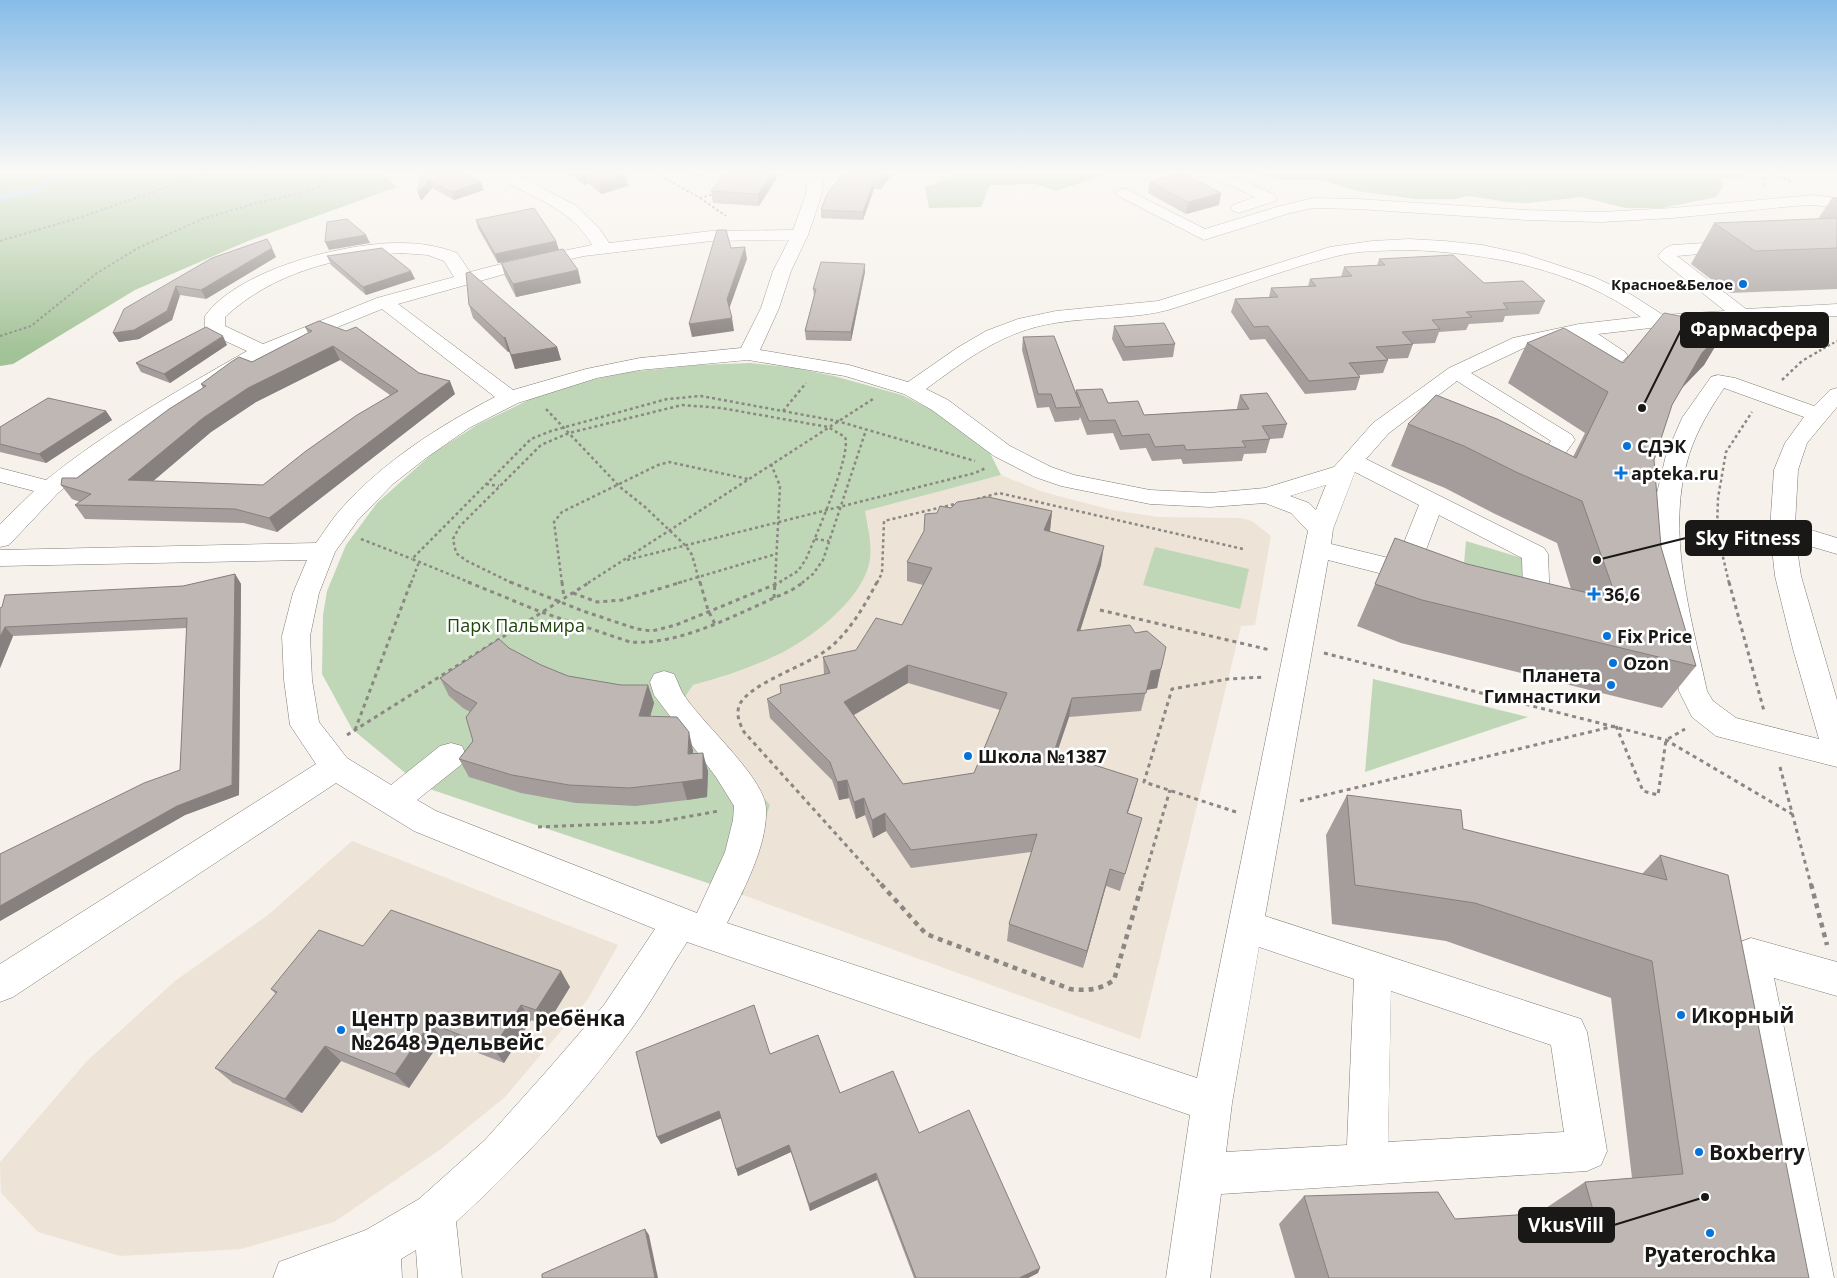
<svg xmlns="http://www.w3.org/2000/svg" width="1837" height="1278" font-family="'Open Sans',sans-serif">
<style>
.built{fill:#ede3d7}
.green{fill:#bfd7b7}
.forest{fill:#a2c297}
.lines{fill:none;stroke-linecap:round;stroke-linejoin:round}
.stream{stroke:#96c9e9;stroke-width:5.5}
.minor-casing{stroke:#7f7b75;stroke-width:1}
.path-far3{stroke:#8b8783;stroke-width:2;stroke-dasharray:2.5 2.5;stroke-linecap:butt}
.path-far2{stroke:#8b8783;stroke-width:2.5;stroke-dasharray:3 3;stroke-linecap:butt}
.path-far1{stroke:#8b8783;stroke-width:3;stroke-dasharray:4 4;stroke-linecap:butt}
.path{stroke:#8b8783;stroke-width:4.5;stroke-dasharray:5 5;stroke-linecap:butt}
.minor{fill:#fff;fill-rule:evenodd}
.wall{fill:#a49d9b;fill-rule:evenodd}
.shaded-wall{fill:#86807e}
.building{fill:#bfb7b4;stroke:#86807e;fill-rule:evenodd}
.poi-dot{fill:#0573da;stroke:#fff;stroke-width:2}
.labels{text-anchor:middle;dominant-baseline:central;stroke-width:5;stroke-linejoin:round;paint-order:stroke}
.far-poi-label{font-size:15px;font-weight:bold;fill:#1a1816;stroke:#fff;text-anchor:end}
.poi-label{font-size:18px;font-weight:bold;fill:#1a1816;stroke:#fff;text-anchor:start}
.park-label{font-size:18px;fill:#1e470a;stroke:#fff}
.near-poi-label{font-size:21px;font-weight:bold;fill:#1a1816;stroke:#fff;text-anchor:start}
.leader{fill:none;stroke:#1a1816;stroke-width:2}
.callout-dot{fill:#1a1816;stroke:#fff;stroke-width:2}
.callout{fill:#1a1816;stroke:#1a1816;stroke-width:2}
.callout-label{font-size:19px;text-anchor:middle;font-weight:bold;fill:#fff}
</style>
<rect width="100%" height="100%" fill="#f6f1eb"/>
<g class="built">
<polygon points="1001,475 1043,492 1112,510 1158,517 1240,518 1252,521 1271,536 1255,625 1241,626 1140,1039 743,895 746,868 687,711 685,697 693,685 722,677 774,657 804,639 839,611 869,528 864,511"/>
<polygon points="352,841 618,945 588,999 505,1097 441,1149 334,1222 241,1249 120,1256 38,1232 1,1193 0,1162 87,1061 175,981 268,915"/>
</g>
<g class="green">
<path d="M751 363 795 368 834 376 902 395 936 412 990 453 1001 475 865 511C868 527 873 548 869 564 860 602 807 642 773 657 747 669 720 678 693 685L685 697 688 711 770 805 746 868 743 895 421 786 352 729 322 674 323 615 327 591 346 545 377 503 433 453 477 425 541 394 596 379 630 372 698 365Z"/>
<polygon points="1466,541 1525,559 1524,592 1463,575"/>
<polygon points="1155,547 1249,569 1240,609 1143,585"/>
<polygon points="1373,679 1528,717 1365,772"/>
</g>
<g class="forest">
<polygon points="34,173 382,173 397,187 248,241 135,290 13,364 0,366 0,174 26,175"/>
<polygon points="961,173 1101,173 1105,175 1056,191 1035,184 990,185 981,207 929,208 925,187"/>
<polygon points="1255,173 1747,173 1744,178 1719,178 1723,186 1716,197 1662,208 1626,208 1582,197 1527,203 1508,202 1468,196 1454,199 1415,199 1357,191 1322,180 1285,180 1258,175"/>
</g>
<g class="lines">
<polyline class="stream" points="0,198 31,191 54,177 78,173"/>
<defs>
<g id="minor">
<path d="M495 173H513L577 206 599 228 609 243 711 231 793 230 806 194 807 181 813 173H828L823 181 822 194 808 235 791 271 779 308 760 350 849 365 908 382 957 348 986 331 1018 319 1056 311 1158 301 1330 247 1372 241 1409 239 1445 241 1482 245 1524 254 1594 277 1632 295 1663 315 1725 311 1661 260 1658 256C1662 250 1666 247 1673 245L1737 241 1743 242 1746 246 1743 250 1677 256 1746 309 1837 304V316L1659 327 1598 334 1625 352 1628 356 1595 386 1588 388 1581 386 1578 382 1605 357 1576 337 1526 347 1471 373 1572 435 1575 440C1570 447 1551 474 1545 478 1536 483 1525 477 1520 470L1524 465 1533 463 1551 441 1457 381 1389 433 1366 459 1544 548 1548 554 1550 605 1546 612C1535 615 1527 612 1516 609L1512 602 1516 595 1523 593 1522 558 1439 515 1420 566 1427 568 1431 574 1427 580 1418 583 1328 560 1265 916 1581 1019 1587 1032 1607 1151 1601 1165 1587 1171 1221 1194 1210 1278H1166L1190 1115 687 942C668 971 651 1003 630 1031 579 1101 519 1164 456 1222L462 1278H418L416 1250 401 1259 402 1278H273L279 1262 366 1230 419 1199 485 1140 545 1073 604 1005 655 929 414 831 336 783 13 997 0 1002V964L316 764 290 725 284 680 282 636 293 593 307 560 0 566V550L316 543C324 532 332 519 341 509 384 461 439 426 495 397L382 309 269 355 164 417 84 472 58 493 9 545 0 547V524L34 491 0 482V468L46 480C108 430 177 391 247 351L208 333 205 329V316C238 269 347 242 401 243 420 243 439 246 457 253L470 272 509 262 592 245C576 216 550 205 522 190 513 186 501 181 495 173ZM789 240 773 271 761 308 741 348 640 358 586 369 513 390 398 304 512 272 584 256 711 241ZM1409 250C1489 253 1575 269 1641 317L1579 324 1513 338 1449 368 1373 423 1334 467 1265 488 1210 493 1150 490 1074 475 1051 467 1010 446 948 400 926 389C967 359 1003 331 1055 323 1090 317 1135 319 1168 310 1224 293 1280 270 1337 256 1360 250 1385 251 1409 250ZM401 253 428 255 444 261 454 277 377 298 263 344 225 326V317C272 273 337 256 401 253ZM748 360 845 376 904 394 932 410 994 456 1035 477 1061 486 1150 504 1210 507 1265 503 1291 513 1308 531 1197 1078 727 923C743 891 768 845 766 808 764 776 699 721 682 692 679 686 677 680 674 674L664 671 654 674 650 682 654 695 716 777 734 806 733 820 725 852 697 913 436 811 417 800 462 764 466 755 462 746 451 743 440 746 391 785 347 758 319 722 312 680 310 636 319 593 335 552 358 520 393 484 426 458 469 428 518 403 597 378 640 370ZM1355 472 1419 505 1397 560 1331 544 1333 529ZM1326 485 1316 510 1309 503 1290 496ZM1259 947 1354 979 1347 1145 1226 1152 1232 1103ZM1391 991 1551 1045 1564 1132 1388 1142Z"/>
<polygon points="1217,173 1227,173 1275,195 1277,198 1275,201 1239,213 1233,211 1231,208 1233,205 1255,197 1217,179 1214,176"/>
<polygon points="1124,188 1205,229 1280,206 1313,198 1358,199 1526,210 1601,212 1672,208 1814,195 1837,198 1837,208 1814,205 1794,206 1672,218 1601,222 1526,220 1358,209 1313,208 1290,213 1204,240 1118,196 1116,193 1118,190"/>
<path d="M1718 375 1735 378 1814 406 1830 390 1837 388V407L1807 443 1798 470 1795 525 1837 538V554L1796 542 1801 576 1837 700V767L1716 736 1692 717 1679 691 1657 570 1655 532 1657 493 1666 455 1682 418 1711 377ZM1724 388 1804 417 1785 443 1774 470 1770 530 1775 576 1793 649 1819 739 1736 718 1713 701 1707 691C1691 616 1665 531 1689 455 1697 430 1710 409 1724 388Z"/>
<polygon points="1751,938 1837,962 1837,996 1774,978 1834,1278 1790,1278 1733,955 1738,943"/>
</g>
</defs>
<use href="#minor" class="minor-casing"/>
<g class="path-far3">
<polyline points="656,173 700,198 714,194"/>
<polyline points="682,173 699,175 707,173"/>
<polyline points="1764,173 1765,187"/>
<polyline points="1770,173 1792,182"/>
<polyline points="700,198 726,216"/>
<polyline points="0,241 78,218 208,173"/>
<polyline points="0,336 31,326 97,273 138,248 202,219 257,203 302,193 324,185 333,177"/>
<polyline points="1819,351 1837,341"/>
</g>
<g class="path-far2">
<polyline points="1782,380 1802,361 1821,350"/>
<polyline points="546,409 620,487 645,507 686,546 692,555 700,583"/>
<polyline points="783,411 806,383"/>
<polyline points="771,464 780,486 775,583"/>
<polyline points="486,484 499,486"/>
<polyline points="977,499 999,493 1243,549"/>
<polyline points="361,539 412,559"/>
<polyline points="815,539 829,541"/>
<polyline points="627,560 975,473 986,468"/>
<polyline points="411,583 419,562"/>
<polyline points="471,583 412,559 531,439 551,431 667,399 701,396 837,421 975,461"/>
<path d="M512 583 467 561 456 553 453 539 460 526 541 445 569 433 682 405 721 408 828 427 845 437C852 454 815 538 806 559L798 571 778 583"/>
<polyline points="562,583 554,522 562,512 658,465 669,462 748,479"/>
<polyline points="588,583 873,399"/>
<polyline points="678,583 776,554"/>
<polyline points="802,583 813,574 823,560 866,430"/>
<polyline points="877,583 882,573 884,521 959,503"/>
<polyline points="1729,583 1717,531 1718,498 1726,452 1752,412"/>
</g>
<g class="path-far1">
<path d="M468 582 541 612 630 642C682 646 742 611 790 591L804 582"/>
<polyline points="510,582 583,611 637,629 652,631 676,625 781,582"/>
<polyline points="562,582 564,598"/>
<polyline points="700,582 708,610 715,624"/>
<path d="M877 582C865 605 849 633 828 649 807 666 747 684 739 706 736 716 740 724 744 732L882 885"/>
<polyline points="1729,582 1764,711"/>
<polyline points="573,593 597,602 622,600 682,582"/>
<polyline points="774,598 775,582"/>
<polyline points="1100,610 1270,650"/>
<polyline points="1324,653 1666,740 1792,814"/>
<polyline points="1616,726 1643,791 1658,795 1666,740 1685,729"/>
<polyline points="355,730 411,582"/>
<polyline points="347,735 590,582"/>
<polyline points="1780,767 1811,885"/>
<polyline points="1300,801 1615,726"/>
<polyline points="1236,812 1144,782 1172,689 1228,679 1264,677"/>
<polyline points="538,827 658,822 719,811"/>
<polyline points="1142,885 1170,790"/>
</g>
<g class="path">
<path d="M881 884 926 934 1070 989C1087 991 1100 990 1114 980L1142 884"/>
<polyline points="1811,884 1827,945"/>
</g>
<use href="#minor" class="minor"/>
</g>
<g class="wall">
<polygon points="421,173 484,190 454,200 432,188 421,201"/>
<polygon points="569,173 623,173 626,175 628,186 601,194 588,183 584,185"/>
<polygon points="780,173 759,206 713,203 711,191"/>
<polygon points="844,173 893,173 881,189 874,189 863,220 821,218 821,210"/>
<polygon points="1150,182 1221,193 1219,205 1186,214 1148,193"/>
<polygon points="1832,198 1837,198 1837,289 1729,293 1691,264 1714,223 1818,219"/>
<polygon points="476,220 556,241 559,250 498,263 478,228"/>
<polygon points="327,256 415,279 366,295 331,265"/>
<polygon points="276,257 206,299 180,295 172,320 139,339 119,342 113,333 212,258"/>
<polygon points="1379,259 1484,283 1545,301 1539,314 1505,316 1503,322 1469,324 1466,330 1439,332 1435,343 1413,344 1408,358 1387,359 1388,360 1383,373 1359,375 1360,377 1356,390 1305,394 1265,339 1250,340 1231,312 1235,299 1269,297 1271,288 1308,286 1310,279 1341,277 1344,267 1377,265"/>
<polygon points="501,263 578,270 581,283 516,297 505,276"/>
<polygon points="865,272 851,341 806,340 805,331 814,296 813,289"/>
<polygon points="469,305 557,347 561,360 515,369 509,351 508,352 473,318"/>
<polygon points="1728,325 1704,365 1681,389 1672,405 1654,460 1661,547 1696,666 1662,708 1401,643 1357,626 1395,538 1467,564 1571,589 1557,543 1495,514 1445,488 1391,466 1408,424 1573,457 1585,433 1508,383 1527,343 1623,363"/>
<polygon points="1114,326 1175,344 1173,357 1123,361 1112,339"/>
<path d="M305 327 419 373 455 394 277 532 244 523 85 519 75 505 80 502 72 499 61 485 77 478 203 388 201 384 252 362 308 333ZM340 360 390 395 263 485 153 481 211 432 256 402Z"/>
<polygon points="1023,337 1076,393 1076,390 1108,403 1144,415 1237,409 1237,408 1240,395 1287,424 1283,438 1270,439 1266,453 1244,454 1242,461 1183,464 1181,459 1152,461 1146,448 1120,450 1113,433 1087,435 1080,417 1079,420 1055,422 1049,407 1037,408 1022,350"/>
<polygon points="227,345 170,383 141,372 136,363"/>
<polygon points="106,411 112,420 46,463 0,452 0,427"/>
<path d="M951 508 1052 511 1050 531 1101 565 1080 631 1161 669 1157 688 1146 690 1141 711 1069 717 1057 753 1138 779 1128 813 1142 818 1120 891 1106 886 1083 968 1007 941 1009 924 1031 852 911 868 886 831 873 838 865 815 856 819 849 798 839 800 832 780 770 718 767 699 824 674 823 657 856 650 902 625 923 585 907 581V562L937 513ZM908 683 1000 710 974 773 903 784 854 715Z"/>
<polygon points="235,574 241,584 239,795 185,815 0,921 0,854 180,770 187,628 13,636 0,668 0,608 183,586"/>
<polygon points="509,648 541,665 568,676 621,685 648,685 654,703 650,716 693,750 693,753 708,771 707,797 687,800 636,806 576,803 521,793 469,777 459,759 473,741 470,712 463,708 449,696 440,678"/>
<polygon points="1347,795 1463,829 1642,874 1660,855 1809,1278 1295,1278 1279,1224 1304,1196 1455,1219 1544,1213 1543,1210 1585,1182 1632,1178 1611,998 1446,941 1332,924 1326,835"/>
<polygon points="363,946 570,987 546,1026 531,1020 504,1063 442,1039 409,1088 341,1061 302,1113 233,1083 215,1068 276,994 271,989"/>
<polygon points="770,1054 840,1093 919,1133 1038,1273 1028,1278 914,1278 877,1180 810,1211 791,1152 738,1176 721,1118 661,1144 657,1137"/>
</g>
<g class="shaded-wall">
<polygon points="581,173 586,173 588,183 584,185"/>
<polygon points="772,173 780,173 759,206 758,194"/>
<polygon points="887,173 893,173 881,189 881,181"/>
<polygon points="626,175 628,186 601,194 599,182"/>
<polygon points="429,180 432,188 421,201 418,193"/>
<polygon points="874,181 874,189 863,220 863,212"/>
<polygon points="481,182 484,190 454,200 452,192"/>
<polygon points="1221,193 1219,205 1186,214 1188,202"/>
<polygon points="366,235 370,243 329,250 325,242"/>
<polygon points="556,241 559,250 498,263 495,254"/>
<polygon points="745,247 747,259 728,312 727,299"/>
<polygon points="272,248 276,257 206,299 201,290"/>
<polygon points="865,264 865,272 851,341 851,332"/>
<polygon points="578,270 581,283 516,297 513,284"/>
<polygon points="411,271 415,279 366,295 363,287"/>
<polygon points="176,286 180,295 172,320 139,339 119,342 113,333"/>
<polygon points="732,318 734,331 692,337 689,324"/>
<polygon points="1728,325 1704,365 1677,393 1702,353"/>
<polygon points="223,336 227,345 170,383 164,374"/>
<polygon points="505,337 510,351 508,352 504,338"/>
<polygon points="333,346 340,360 256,402 211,432 138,494 128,480 203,418 248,388"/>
<polygon points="557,347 561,360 515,369 511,355"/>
<polygon points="450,381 455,394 277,532 269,518"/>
<polygon points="106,411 112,420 46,463 39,454"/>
<polygon points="1052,511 1050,530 1042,548 1044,530"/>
<polygon points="1104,546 1101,565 1074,650 1077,631"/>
<polygon points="235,574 241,584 239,795 185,815 0,921 0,906 177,806"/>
<polygon points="5,627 13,636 0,668 0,637"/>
<polygon points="908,665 908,683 845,720 844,702"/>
<polygon points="1161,669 1157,688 1146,690 1141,711 1151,671"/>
<polygon points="648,685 654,703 645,735 639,716"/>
<polygon points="1072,698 1069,717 1051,770 1054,752"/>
<polygon points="689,732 693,750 693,772 688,754"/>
<polygon points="703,753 708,771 707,797 687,800 682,782"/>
<polygon points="1138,779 1133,797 1122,830 1127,813"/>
<polygon points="847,780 849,798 839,800 837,782"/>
<polygon points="864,798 865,815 856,819 854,802"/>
<polygon points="885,813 886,831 873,838 872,820"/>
<polygon points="1110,869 1106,886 1083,968 1087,951"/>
<polygon points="561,971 570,987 546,1026 536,1010"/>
<polygon points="521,1005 531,1020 504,1063 493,1048"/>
<polygon points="430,1023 442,1039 409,1088 395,1074"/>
<polygon points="325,1046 341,1061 302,1113 285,1099"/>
<polygon points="719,1111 722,1118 661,1144 657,1137"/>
<polygon points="789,1145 791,1152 738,1176 736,1169"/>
<polygon points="876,1173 877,1180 810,1211 809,1204"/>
<polygon points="645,1229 649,1235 658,1278 655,1278"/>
<polygon points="1040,1268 1038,1273 1028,1278 1019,1278"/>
</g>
<g class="building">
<polygon points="421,173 463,173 481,182 452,192 429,180 418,193"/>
<polygon points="587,173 623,173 626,175 599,182"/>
<polygon points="725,173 772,173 758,194 711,191"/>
<polygon points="844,173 887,173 881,181 874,181 863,212 821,210 827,194"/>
<polygon points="1182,173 1221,193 1188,202 1150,182"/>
<polygon points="1832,198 1837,198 1837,201"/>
<polygon points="534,208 556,241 495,254 476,220"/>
<polygon points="1837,218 1837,248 1755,251 1714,223"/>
<polygon points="347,219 366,235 325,242 327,222"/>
<polygon points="717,230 726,230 731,248 745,247 727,299 732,318 689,324"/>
<polygon points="267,239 272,248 201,290 176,286 167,311 134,330 113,333 124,309 212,258"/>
<polygon points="382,248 411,271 363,287 327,256"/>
<polygon points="563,249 578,270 513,284 501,263"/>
<polygon points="1453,255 1484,283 1523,281 1545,301 1503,303 1508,309 1466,312 1472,317 1432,320 1440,329 1402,332 1413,344 1376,347 1388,360 1349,363 1360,377 1309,381 1268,326 1254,327 1235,299 1278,297 1271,288 1316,286 1310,279 1352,276 1344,267 1385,265 1379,259"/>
<polygon points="821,262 865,264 851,332 805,331 816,289 813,289"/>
<polygon points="470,272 557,347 511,355 505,337 504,338 469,305 466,273"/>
<polygon points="1664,313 1728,325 1702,353 1672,405 1654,460 1661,547 1696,666 1422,600 1375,584 1395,538 1467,564 1617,600 1582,501 1516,472 1464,446 1408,424 1436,395 1497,419 1576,458 1608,392 1527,343 1564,328 1623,363"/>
<path d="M319 321 346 331 356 327 419 373 450 381 269 518 235 509 75 505 91 494 61 485 62 478H77L169 409 206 386 201 384 231 362 239 357 252 362 312 331 305 327ZM333 346 398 391 357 415 306 451 263 485 128 480 203 418 248 388Z"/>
<polygon points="1164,323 1175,344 1125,347 1114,326"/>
<polygon points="206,327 223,336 164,374 136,363"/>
<polygon points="1054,336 1081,407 1056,408 1051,394 1038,394 1023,337"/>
<polygon points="1102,389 1108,403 1138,401 1144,415 1249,409 1240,395 1267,393 1287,424 1262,426 1270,439 1242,441 1246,447 1186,450 1184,445 1155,447 1149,434 1122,436 1115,420 1089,421 1076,390"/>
<polygon points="48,398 106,411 39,454 0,444 0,427"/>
<path d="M988 497 1052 511 1044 530 1104 546 1077 631 1130 625 1135 633 1147 631 1166 647 1161 669 1151 671 1146 693 1072 698 1054 752 1138 779 1127 813 1142 818 1125 874 1110 869 1087 951 1009 924 1037 834 911 850 885 813 872 820 864 798 854 802 847 780 837 782 830 762 767 699 781 693 780 685 830 673 823 657 856 650 876 618 902 625 932 568 907 562 924 531 925 514 937 513 940 506 951 508 957 502ZM908 665 1007 693 974 773 903 784 844 702Z"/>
<polygon points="235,574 232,785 177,806 0,906 0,854 144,783 180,770 187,618 5,627 0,637 0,608 2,607 5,595 183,586"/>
<polygon points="499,639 509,648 541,665 568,676 621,685 648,685 639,716 677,717 689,732 688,754 703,753 703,779 682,782 629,788 569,785 512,775 459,759 473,741 466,717 477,703 454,690 440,678"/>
<polygon points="1347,795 1461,810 1463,829 1667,880 1660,855 1728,875 1809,1278 1329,1278 1304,1196 1438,1192 1455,1219 1593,1210 1585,1182 1683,1174 1652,961 1475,903 1355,885"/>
<polygon points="391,910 561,971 536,1010 521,1005 493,1048 430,1023 395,1074 325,1046 285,1099 215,1068 277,992 271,989 319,930 363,946"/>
<polygon points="754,1005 770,1054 818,1035 840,1093 893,1071 919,1133 969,1110 1040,1268 1019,1278 916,1278 876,1173 809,1204 789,1145 736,1169 719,1111 657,1137 636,1052"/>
<polygon points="645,1229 655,1278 542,1278 542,1274"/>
</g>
<linearGradient id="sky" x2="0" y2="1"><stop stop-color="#87bce8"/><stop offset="0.49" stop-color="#fbf9f6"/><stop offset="1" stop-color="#fbf9f6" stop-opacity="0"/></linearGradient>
<rect width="1837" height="351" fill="url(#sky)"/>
<g class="poi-dot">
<circle cx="1743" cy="284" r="5"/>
<circle cx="1627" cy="446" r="5"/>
<path d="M1618.5 465.5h5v5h5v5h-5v5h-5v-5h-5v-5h5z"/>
<path d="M1591.5 586.5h5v5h5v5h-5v5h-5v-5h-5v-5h5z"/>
<circle cx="1607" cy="636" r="5"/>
<circle cx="1613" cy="663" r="5"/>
<circle cx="1611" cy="685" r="5"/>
<circle cx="968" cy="756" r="5"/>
<circle cx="1681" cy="1015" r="5"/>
<circle cx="341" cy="1030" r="5"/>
<circle cx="1699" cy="1152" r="5"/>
<circle cx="1710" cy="1233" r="5"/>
</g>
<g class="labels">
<g class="far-poi-label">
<text x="1733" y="284">Красное&amp;Белое</text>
</g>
<g class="poi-label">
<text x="1637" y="446">СДЭК</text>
<text x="1631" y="473">apteka.ru</text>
<text x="1604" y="594">36,6</text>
<text x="1617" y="636">Fix Price</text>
<text x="1623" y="663">Ozon</text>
<text x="1601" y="675" text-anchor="end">Планета<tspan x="1601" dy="21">Гимнастики</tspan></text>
<text x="978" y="756">Школа №1387</text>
</g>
<g class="park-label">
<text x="516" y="625">Парк Пальмира</text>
</g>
<g class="near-poi-label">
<text x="1691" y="1015">Икорный</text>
<text x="351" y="1018">Центр развития ребёнка<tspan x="351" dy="24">№2648 Эдельвейс</tspan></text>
<text x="1709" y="1152">Boxberry</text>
<text x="1710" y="1254" text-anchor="middle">Pyaterochka</text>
</g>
</g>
<path class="leader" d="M1642 408L1681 330M1597 560L1686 538M1705 1197L1614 1225"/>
<g class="callout-dot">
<circle cx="1642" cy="408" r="5"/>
<circle cx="1597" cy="560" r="5"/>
<circle cx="1705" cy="1197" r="5"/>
</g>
<g class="callout">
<rect x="1681" y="313" width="147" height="34" rx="5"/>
<rect x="1686" y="521" width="125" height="34" rx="5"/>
<rect x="1519" y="1208" width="95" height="34" rx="5"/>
</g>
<g class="callout-label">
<text x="1754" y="336">Фармасфера</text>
<text x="1748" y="545">Sky Fitness</text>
<text x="1566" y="1232">VkusVill</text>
</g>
</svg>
